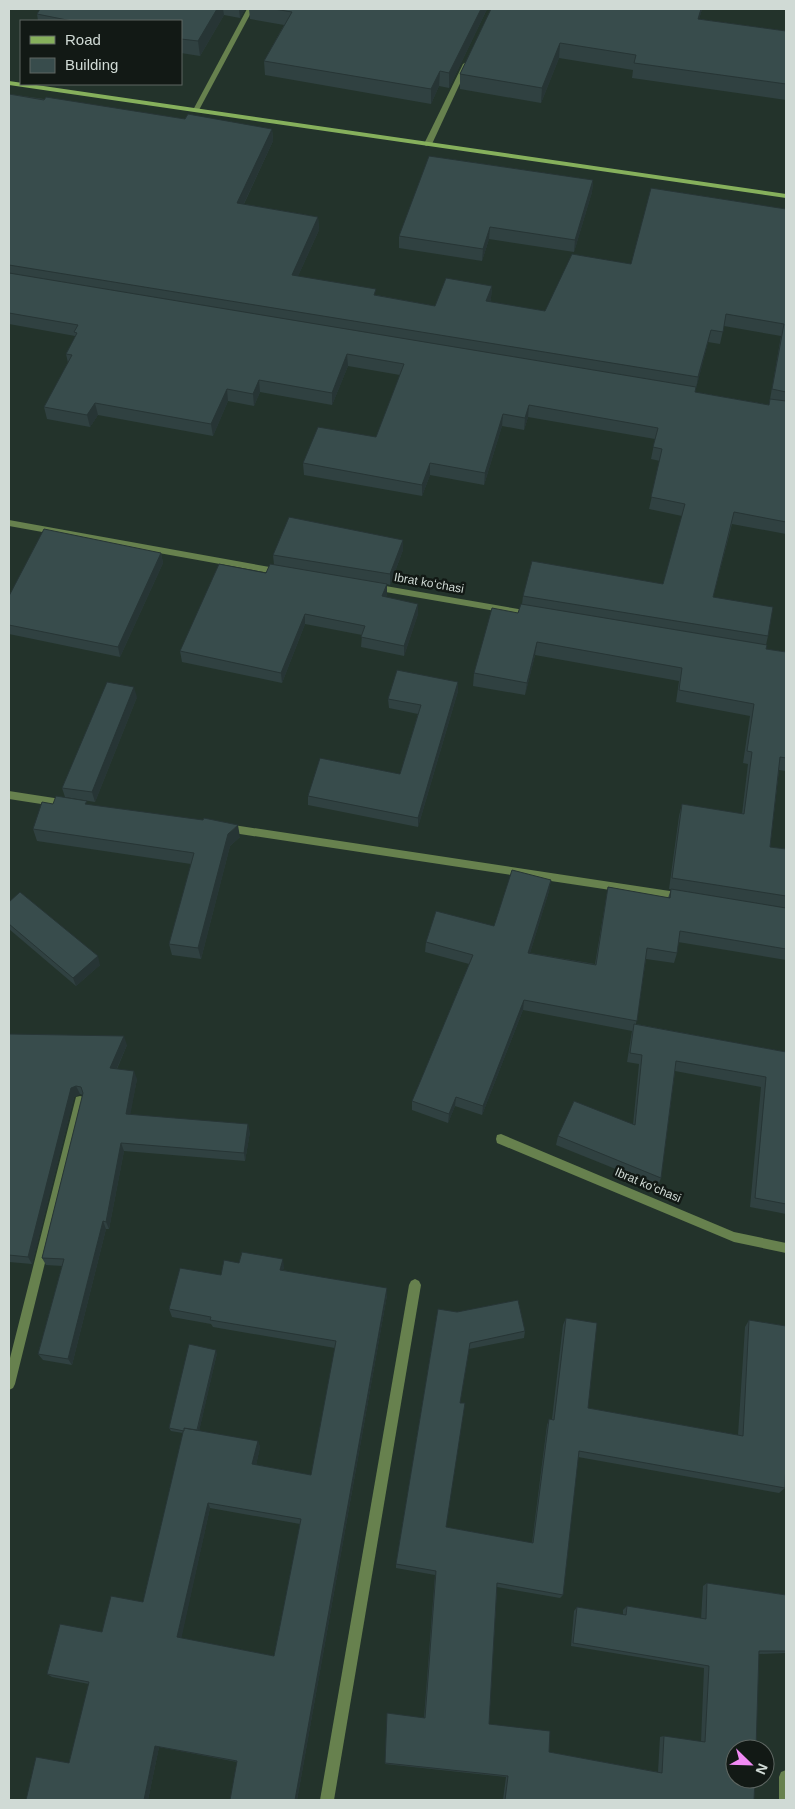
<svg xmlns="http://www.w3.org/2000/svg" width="795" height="1809" font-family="Helvetica,sans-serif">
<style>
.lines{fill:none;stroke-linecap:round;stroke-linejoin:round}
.minor{fill:#67814e;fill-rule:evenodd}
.secondary{fill:#86b05c;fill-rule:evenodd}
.wall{fill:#304141;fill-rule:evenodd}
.shaded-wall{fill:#273535}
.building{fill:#384c4c;stroke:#273535;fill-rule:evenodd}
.labels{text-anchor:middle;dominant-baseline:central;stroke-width:5;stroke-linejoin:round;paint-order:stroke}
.street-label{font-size:12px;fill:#d0dad5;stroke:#121915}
</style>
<rect width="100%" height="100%" fill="#23332b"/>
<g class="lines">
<g class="minor">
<polygon points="247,9 253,9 199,110 194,111 193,110"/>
<polygon points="466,62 469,64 432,144 426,146 424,144 463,64"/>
<polygon points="9,520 281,569 285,572 281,575 9,526"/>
<polygon points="374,584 530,611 534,614 530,617 374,590 370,587"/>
<polygon points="9,791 67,800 70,801 72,804 70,807 67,808 9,799"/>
<polygon points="227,824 683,893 687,894 688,897 687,900 683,901 227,832 224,831 222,828 224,825"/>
<polygon points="80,1096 84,1097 85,1101 15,1384 13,1388 9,1390 9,1362 75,1101 76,1097"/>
<polygon points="501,1134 734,1232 786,1243 786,1253 734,1242 497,1143 496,1139 497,1135"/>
<polygon points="415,1279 419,1281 421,1285 334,1800 320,1800 409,1285 411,1281"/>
<polygon points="786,1770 786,1800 779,1800 779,1777 781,1772"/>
</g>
<polygon class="secondary" points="9,81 786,194 786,198 9,85"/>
</g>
<g class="wall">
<polygon points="40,9 245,9 240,18 224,15 200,56 181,53 181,21 38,21 37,14"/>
<polygon points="249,9 487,9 449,88 439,86 431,104 265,75 264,61 284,25 250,19"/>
<polygon points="491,9 702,9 699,19 786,31 786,100 632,78 633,70 559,58 541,103 460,89 460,74"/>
<path d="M9 94 185 119 272 129 273 141 244 204 318 217 319 230 298 276 376 295 435 306 492 286 491 298 490 302 545 311 631 264 786 209V534L732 524 713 597 768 636 766 645V649L786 652V771L779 770 770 847 786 849V908L669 889 679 816 682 804 742 814 748 764 743 763 750 716 676 702 679 681 535 655 525 695 473 686 474 673 518 613 522 604 523 596 663 584 682 516 649 509 660 461 651 459 655 439 528 417 524 430 502 426 484 485 430 475 422 496 304 475 303 463 376 437 400 375 348 366 332 405 260 392 254 406 228 401 213 436 98 415 90 427 47 419 44 407 68 363 66 354 75 337V336L9 324ZM724 326 781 336 769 405 695 392 708 342 720 344Z"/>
<polygon points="593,180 592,192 574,252 489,239 482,261 399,248 399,236"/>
<polygon points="403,550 390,585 387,584 387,594 386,597 418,614 404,656 361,647 362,635 305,624 282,683 182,662 180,651 274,565 273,555"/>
<polygon points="161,553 163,563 120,657 9,634 9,596"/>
<polygon points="458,682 458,691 418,827 308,805 308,796 400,774 418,714 389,708 388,699"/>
<polygon points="137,697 95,802 65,797 62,788"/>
<polygon points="53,804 88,805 240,837 230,846 201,959 172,955 169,944 191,864 37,841 33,829"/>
<polygon points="551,880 549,891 530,953 595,964 608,887 668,898 671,889 786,908 786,960 678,942 677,953 674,963 646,959 636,1024 786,1052 786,1214 750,1207 761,1087 675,1071 661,1178 658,1186 556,1145 558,1136 633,1125 639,1064 627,1062 632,1031 523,1010 482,1115 455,1106 448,1123 412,1110 412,1101 469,964 425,952 426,942 494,926"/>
<polygon points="9,902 100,965 76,986 9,929"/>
<polygon points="9,1034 127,1045 117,1069 137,1079 130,1114 250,1132 245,1161 124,1151 109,1229 106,1229 72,1365 43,1360 38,1354 62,1266 46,1265 42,1258 83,1095 80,1094 74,1097 32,1264 9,1262 9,1264"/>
<path d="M239 1263 284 1267 283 1270 387 1295 297 1800 237 1762 159 1747 148 1800H26L69 1763 89 1684 52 1677 47 1674 102 1632 143 1602 183 1433 171 1431 169 1428 217 1353 199 1431 258 1441 260 1447 256 1465 311 1475 335 1348 213 1327 211 1324 172 1317 169 1309ZM210 1508 300 1524 274 1656 181 1638Z"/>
<polygon points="438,1309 525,1331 524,1338 469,1349 460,1403 446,1527 532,1543 547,1425 549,1419 552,1419 563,1325 566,1318 588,1408 738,1435 745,1327 749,1320 785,1488 779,1493 578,1457 563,1595 560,1598 497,1587 489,1724 549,1752 658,1772 660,1737 664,1736 701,1742 704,1668 571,1646 574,1611 577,1607 623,1615 623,1610 627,1606 701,1619 703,1586 707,1583 786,1595 786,1653 759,1654 754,1800 503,1800 506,1777 385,1764 385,1763 424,1718 435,1575 396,1568 396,1564"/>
</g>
<g class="shaded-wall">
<polygon points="217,9 223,9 224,15 200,56 198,41"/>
<polygon points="239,9 245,9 240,18"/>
<polygon points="481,9 487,9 449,88 449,73"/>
<polygon points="701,9 702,9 695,34 698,19"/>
<polygon points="560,43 559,58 541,103 542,88"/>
<polygon points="440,71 439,86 431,104 431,89"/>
<polygon points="272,129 273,141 238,216 237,203"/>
<polygon points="593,180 592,192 574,252 575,240"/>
<polygon points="318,217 319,230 293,287 292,275"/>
<polygon points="490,227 489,239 482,261 483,249"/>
<polygon points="492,286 491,298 486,313 486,301"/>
<polygon points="711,330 708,342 696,389 698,377"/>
<polygon points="347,354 348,366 332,405 332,393"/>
<polygon points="259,380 260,392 254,406 253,394"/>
<polygon points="227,389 228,401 213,436 211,424"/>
<polygon points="95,403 98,415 90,427 87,415"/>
<polygon points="529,405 528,417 524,430 525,418"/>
<polygon points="503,414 502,426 484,485 485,473"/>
<polygon points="430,463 430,475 422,496 422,485"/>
<polygon points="403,540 403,550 390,585 390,574"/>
<polygon points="161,553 163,563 120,657 118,647"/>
<polygon points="387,584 387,594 382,607 382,596"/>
<polygon points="418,604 418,614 404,656 404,646"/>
<polygon points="305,614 305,624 282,683 281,673"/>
<polygon points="537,642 535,655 525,695 527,683"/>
<polygon points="458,682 458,691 418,827 418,818"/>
<polygon points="134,687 137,697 95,802 92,792"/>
<polygon points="238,825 240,837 230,846 201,959 198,948 228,834"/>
<polygon points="551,880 549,891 527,963 528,953"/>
<polygon points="98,956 100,965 76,986 73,978"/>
<polygon points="524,1000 523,1010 482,1115 483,1106"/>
<polygon points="124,1036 127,1045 113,1077 110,1068"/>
<polygon points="134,1071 137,1079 129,1122 126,1114"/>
<polygon points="76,1086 80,1094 74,1097 32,1264 28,1257 71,1088"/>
<polygon points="456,1097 455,1106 448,1123 449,1114"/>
<polygon points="248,1124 250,1132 245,1161 244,1153"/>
<polygon points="121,1143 124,1151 109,1229 106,1222"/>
<polygon points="103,1221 106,1229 72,1365 68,1359"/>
<polygon points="283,1259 284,1267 281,1278 280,1270"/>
<polygon points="387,1288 387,1295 297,1800 295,1800"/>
<polygon points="216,1350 217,1353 198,1436 197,1433"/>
<polygon points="258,1441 260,1447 255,1470 252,1464"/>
<polygon points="208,1503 210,1508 181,1640 177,1637"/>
<polygon points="155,1746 159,1747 148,1800 144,1800"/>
</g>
<g class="building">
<polygon points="40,9 217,9 198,41 181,39 181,21 72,21 37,14"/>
<polygon points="274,9 481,9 449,73 440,71 431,89 264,61 292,12"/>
<polygon points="491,9 701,9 698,19 786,31 786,84 634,63 636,55 560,43 542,88 460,74"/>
<polygon points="9,94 44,100 46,97 185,119 188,114 272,129 237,203 318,217 292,275 376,289 374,295 435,306 446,278 492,286 486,301 545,311 572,254 631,264 651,188 786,209 786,392 772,389 784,324 726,314 723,332 711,330 698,377 9,265"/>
<polygon points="429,156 593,180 575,240 490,227 483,249 399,236"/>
<polygon points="9,273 696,387 695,392 769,405 770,399 786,401 786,522 734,512 713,597 773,607 768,636 523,596 532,561 663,584 685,504 651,497 662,449 653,447 658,428 529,405 525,418 503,414 485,473 430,463 422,485 303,463 318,427 376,437 404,364 347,354 332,393 259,380 253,394 227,389 211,424 95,403 87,415 44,407 72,355 66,354 77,333 74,332 78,325 9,313"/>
<polygon points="289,517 403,540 390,574 273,555"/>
<polygon points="44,529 161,553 118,647 9,625 9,596"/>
<polygon points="219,564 266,573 270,564 387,584 382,596 418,604 404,646 361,637 365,626 305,614 281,673 180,651"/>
<polygon points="521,604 767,645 766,649 786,652 786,758 780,757 770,847 786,849 786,896 672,878 682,804 744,814 752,752 747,751 754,704 679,690 682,668 537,642 527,683 474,673 492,608 518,613"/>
<polygon points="397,670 458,682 418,818 308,796 320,758 400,774 421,705 388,699"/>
<polygon points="107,682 134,687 92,792 62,788"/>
<polygon points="56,796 87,801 85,804 203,820 204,818 238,825 228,834 198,948 169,944 194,853 33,829 42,802 53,804"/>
<polygon points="512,870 551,880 528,953 596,965 608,887 670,898 671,889 786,908 786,949 680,931 677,953 647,948 637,1021 524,1000 483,1106 456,1097 449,1114 412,1101 473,955 426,942 436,911 494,926"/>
<polygon points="20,892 98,956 73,978 9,924 9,902"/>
<polygon points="634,1024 786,1052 786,1204 755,1198 766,1077 676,1061 661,1178 558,1136 574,1101 635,1125 642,1055 630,1053"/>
<polygon points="9,1034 124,1036 110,1068 134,1071 126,1114 248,1124 244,1153 121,1143 106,1222 103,1221 68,1359 38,1354 64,1259 42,1258 83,1093 81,1087 76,1086 71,1088 28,1257 9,1255"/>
<path d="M242 1252 283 1259 280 1270 387 1288 295 1800H230L237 1761 155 1746 144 1800H26L36 1757 69 1763 89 1682 47 1674 60 1624 102 1632 111 1596 143 1602 184 1428 258 1441 252 1464 311 1475 336 1341 210 1320 211 1317 169 1309 180 1268 221 1275 224 1260 239 1263ZM208 1503 301 1519 274 1656 177 1637Z"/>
<polygon points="518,1300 525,1331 470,1343 460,1403 465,1403 446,1527 533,1543 549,1419 554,1420 566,1318 597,1323 588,1408 743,1436 749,1320 786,1326 786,1459 785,1488 579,1451 563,1595 497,1583 489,1724 550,1731 549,1752 662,1773 664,1736 705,1742 709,1666 573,1643 577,1607 626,1615 627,1606 706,1619 707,1583 786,1595 786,1651 759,1651 756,1749 735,1749 735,1779 755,1779 754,1800 505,1800 508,1776 385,1763 387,1713 425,1718 436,1571 396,1564 438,1309 457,1312"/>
<polygon points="189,1344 216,1350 197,1430 184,1428 184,1431 169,1428"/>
</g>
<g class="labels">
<g class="street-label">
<text transform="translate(429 583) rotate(10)">Ibrat koʻchasi</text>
<text transform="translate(648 1185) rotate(23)">Ibrat koʻchasi</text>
</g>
</g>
<rect width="795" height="1809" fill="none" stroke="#d0dad5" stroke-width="20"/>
<rect x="20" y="20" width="162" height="65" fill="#121915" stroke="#5e6662"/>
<rect x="30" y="36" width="25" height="8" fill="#86b05c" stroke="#5e6662"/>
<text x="65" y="45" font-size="15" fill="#d0dad5">Road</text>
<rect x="30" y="58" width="25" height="15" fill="#384c4c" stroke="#5e6662"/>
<text x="65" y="70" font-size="15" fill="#d0dad5">Building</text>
<g transform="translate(750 1764) rotate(113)"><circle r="24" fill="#121915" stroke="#5e6662"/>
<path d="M0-4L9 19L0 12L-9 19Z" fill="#f18af4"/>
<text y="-8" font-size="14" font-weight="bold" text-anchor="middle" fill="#d0dad5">N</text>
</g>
</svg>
